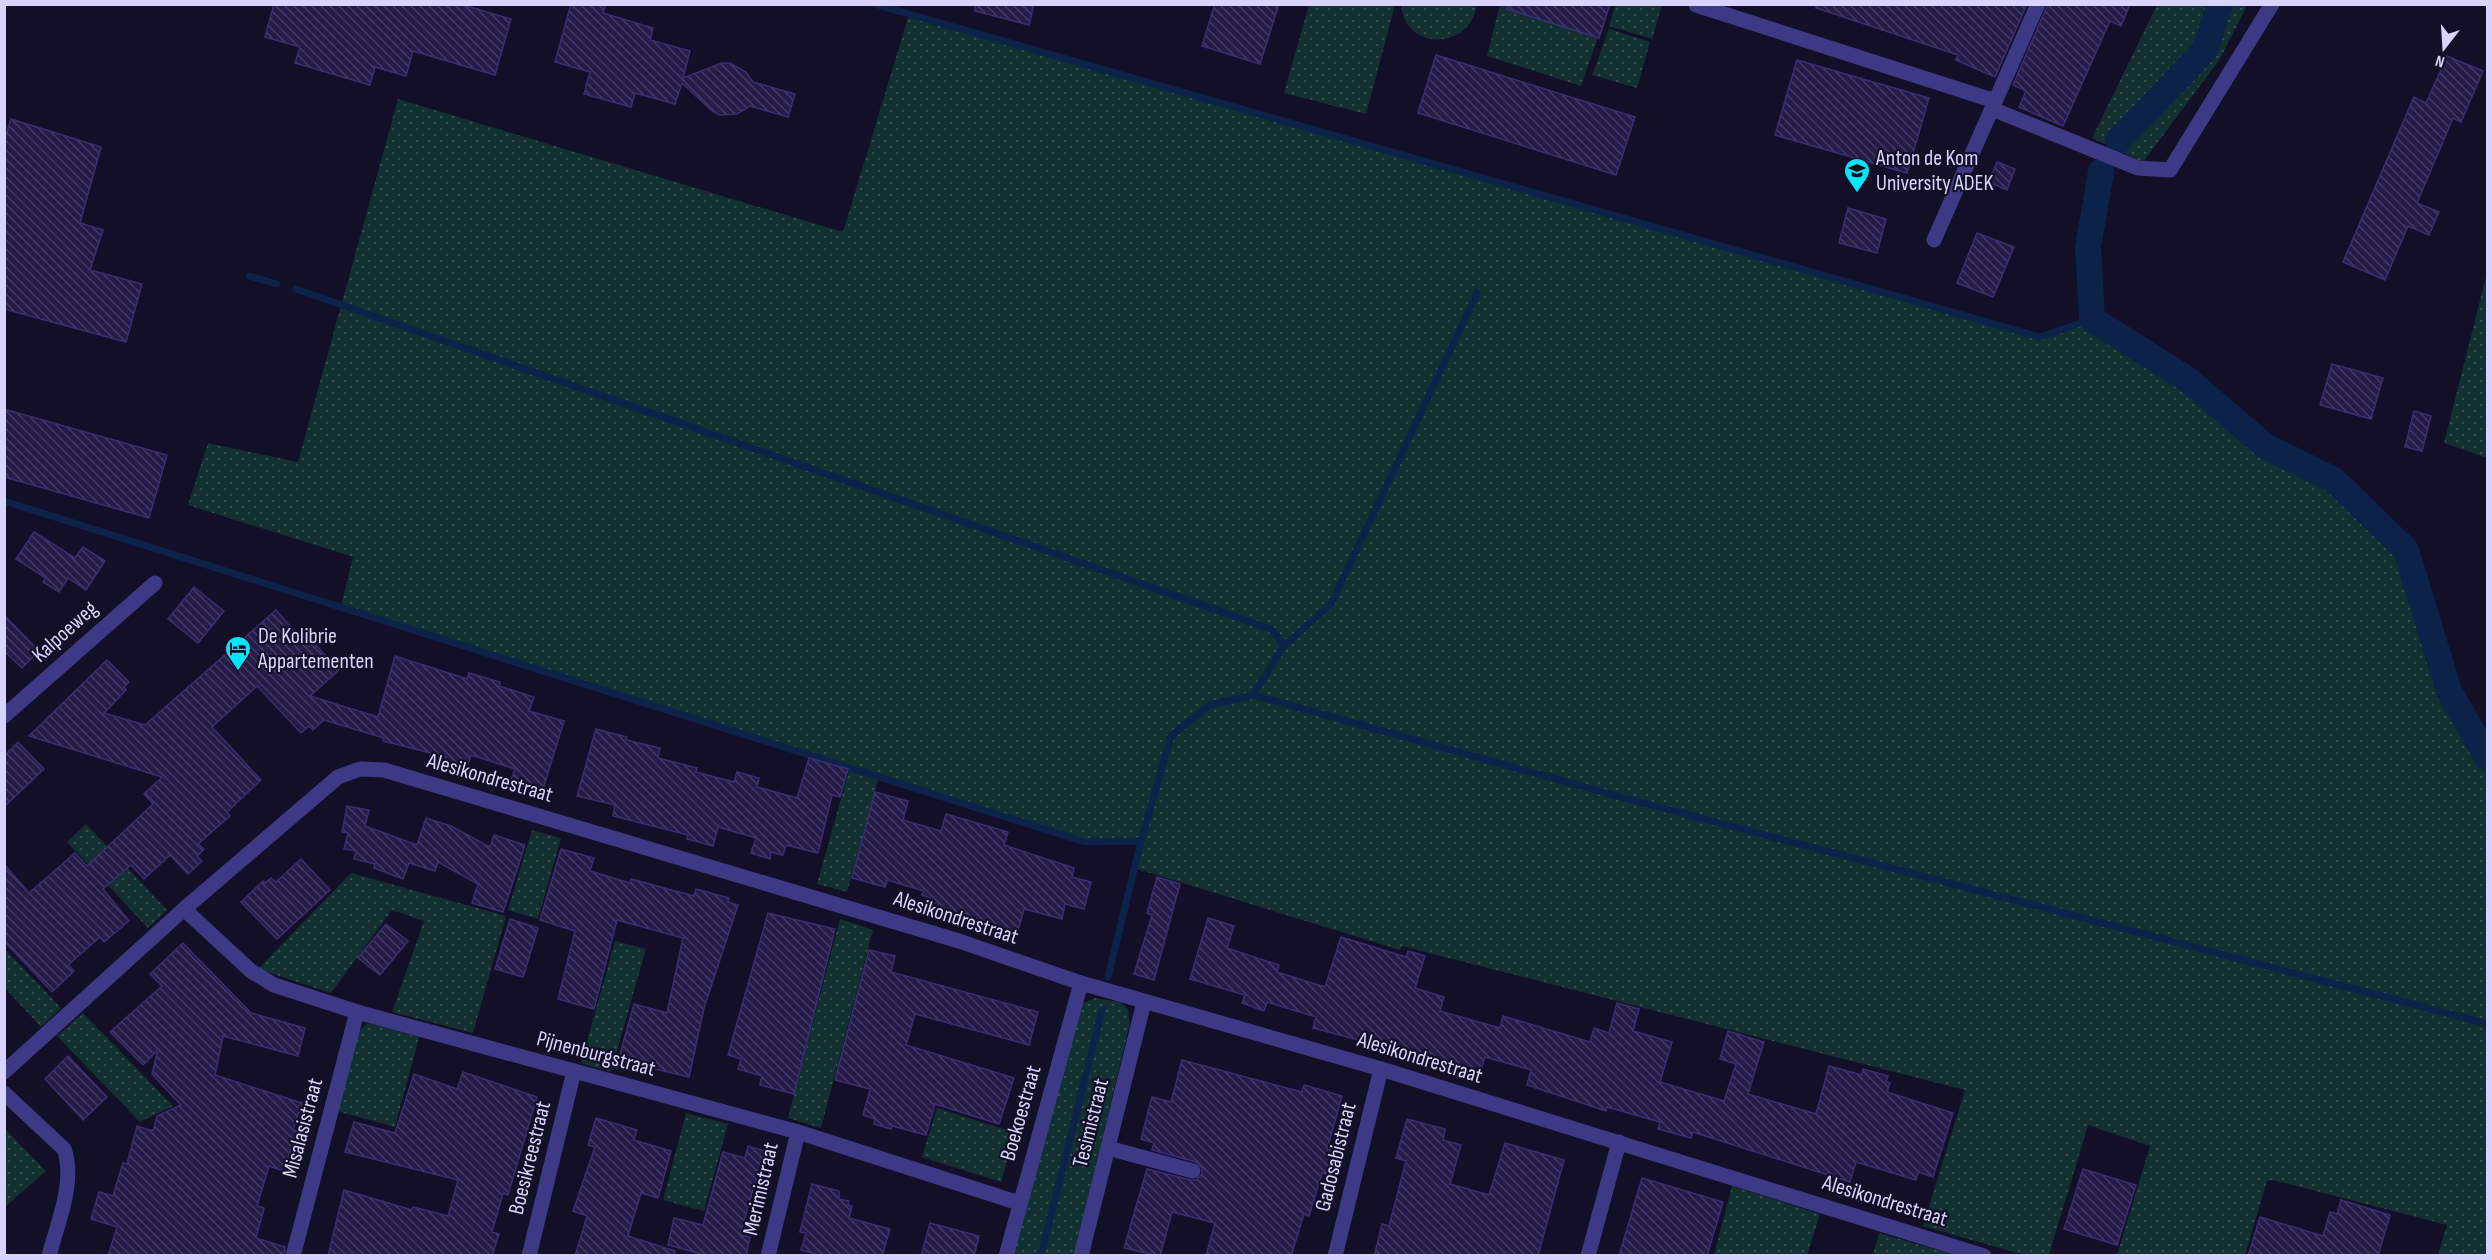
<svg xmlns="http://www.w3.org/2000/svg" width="2492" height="1260" font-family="'Sofia Sans Condensed',sans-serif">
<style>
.grass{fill:url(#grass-dots)}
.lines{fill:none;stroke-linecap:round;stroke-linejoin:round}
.stream{stroke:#0c2248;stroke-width:7}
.canal{stroke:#0c2248;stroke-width:26}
.building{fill:url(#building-back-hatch);stroke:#3b2d73;stroke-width:1.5}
.street{stroke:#3d3a85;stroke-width:15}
.labels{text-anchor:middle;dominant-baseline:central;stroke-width:4.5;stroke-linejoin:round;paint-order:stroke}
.poi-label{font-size:22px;fill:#d9d4ff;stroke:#130f26;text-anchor:start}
.street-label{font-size:22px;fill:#d9d4ff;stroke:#130f26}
</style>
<defs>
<pattern id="grass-dots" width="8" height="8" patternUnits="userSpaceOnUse" patternTransform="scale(1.5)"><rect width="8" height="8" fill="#12302f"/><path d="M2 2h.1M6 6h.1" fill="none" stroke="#344d4e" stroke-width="1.8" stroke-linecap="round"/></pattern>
<pattern id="building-back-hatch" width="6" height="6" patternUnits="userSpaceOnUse" patternTransform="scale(1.5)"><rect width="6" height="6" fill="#241b47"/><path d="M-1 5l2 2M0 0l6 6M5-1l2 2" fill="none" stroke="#433b63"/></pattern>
</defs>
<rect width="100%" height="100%" fill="#130f26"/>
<g class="grass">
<polygon points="1309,5 1395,5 1366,114 1284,93"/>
<path d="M1401 5V4L1477 5C1469 51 1405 51 1401 5Z"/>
<polygon points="1500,5 1598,37 1581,86 1487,56"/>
<polygon points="1615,5 1662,5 1652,39 1609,26"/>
<polygon points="2157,5 2247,5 2220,59 2143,162 2092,138"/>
<polygon points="909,15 2040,337 2092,319 2187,379 2265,446 2334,480 2406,550 2449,691 2487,759 2487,1255 2438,1255 2447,1225 2273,1180 2267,1181 2245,1255 2117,1255 2150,1146 2088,1125 2049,1255 2024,1255 1923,1226 1965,1090 1402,946 1400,950 1134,868 1140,841 1085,842 879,776 847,892 817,884 850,767 341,605 353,557 188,505 208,443 298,462 398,99 843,232"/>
<polygon points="1609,29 1650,42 1637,88 1592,75"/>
<polygon points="2487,273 2488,458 2487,458 2444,443"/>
<polygon points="86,824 167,910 148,928 67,842"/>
<polygon points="532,830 561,838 538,919 508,910"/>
<polygon points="351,873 506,916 473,1033 392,1012 424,921 392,910 331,993 258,969"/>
<polygon points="840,919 873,930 821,1128 788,1118"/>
<polygon points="615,941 646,949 611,1072 581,1063"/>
<polygon points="5,949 61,1008 41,1027 5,988"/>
<polygon points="1095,998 1120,1002 1128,1009 1130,1023 1074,1255 1013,1256 1083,1003"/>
<polygon points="83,1013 173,1106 140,1122 57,1036"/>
<polygon points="368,1023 419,1037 395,1127 337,1111 357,1033"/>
<polygon points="937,1108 1016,1133 1001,1182 922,1157"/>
<polygon points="686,1113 728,1124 704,1211 663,1200"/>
<polygon points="5,1129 46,1171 5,1207 4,1207"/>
<polygon points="1732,1186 1820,1214 1807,1255 1714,1255"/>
<polygon points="1879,1233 1955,1255 1873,1255"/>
</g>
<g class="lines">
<g class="stream">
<polyline points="874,4 2040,337 2092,319"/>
<polyline points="249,276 277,284"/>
<polyline points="296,289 1271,629 1284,646 1253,695"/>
<polyline points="4,501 1085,842 1141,841"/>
<polyline points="1284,646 1331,604 1477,293"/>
<polyline points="1108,977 1141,841 1171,736 1210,705 1253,695 1624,798 2488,1024"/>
<polyline points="1041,1256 1102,1010"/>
</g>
<g class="canal">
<polyline points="2118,141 2205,50 2220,4"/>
<polyline points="2101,172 2088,247 2092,319 2187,379 2265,446 2334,480 2406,550 2449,691 2488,759"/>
</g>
</g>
<g class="building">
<polygon points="274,4 460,4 511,19 495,75 413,51 406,76 375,67 370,85 295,63 300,47 265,37"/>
<polygon points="571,4 606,4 603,13 653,28 650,40 690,51 683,78 722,63 730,63 746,72 753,82 795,94 788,117 750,106 737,114 720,115 712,111 682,83 675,104 635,93 631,107 584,94 590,72 555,62"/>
<polygon points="975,4 1034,4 1029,25 975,11"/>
<polygon points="1215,4 1279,4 1260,64 1202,46"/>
<polygon points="1508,4 1610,4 1599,38 1507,9"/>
<polygon points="1817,4 2027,4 1995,77 1956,60 1958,55 1816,8"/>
<polygon points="2048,4 2130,4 2121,26 2110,21 2063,126 2019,107 2026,91 2013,85"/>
<polygon points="1436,55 1635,117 1616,175 1418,113"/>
<polygon points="2447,56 2483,71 2461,122 2453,118 2417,203 2439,212 2429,235 2408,226 2385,280 2343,262 2414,97 2426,103"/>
<polygon points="1797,60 1929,98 1907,173 1775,135"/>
<polygon points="11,119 101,147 80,223 103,230 90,270 142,284 126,342 4,309 4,141"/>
<polygon points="1997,162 2015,169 2007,190 1989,182"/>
<polygon points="1848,208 1886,219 1877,253 1839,243"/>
<polygon points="1977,233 2014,247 1993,297 1957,283"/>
<polygon points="2332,364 2383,378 2371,419 2320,405"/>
<polygon points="4,409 167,455 149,518 4,477"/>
<polygon points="2414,411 2431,416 2422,451 2405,447"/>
<polygon points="34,532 75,558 83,547 105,561 86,590 68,578 59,592 43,582 46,578 16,559"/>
<polygon points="194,587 224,611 198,643 168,619"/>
<polygon points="276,610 308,647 313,642 339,670 310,696 378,717 395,656 467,679 469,673 500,682 499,686 534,697 529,711 564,721 543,789 511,780 515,769 471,755 467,768 445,761 446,757 383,741 384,738 324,720 313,730 309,726 301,733 257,686 212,727 261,780 227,812 230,816 198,844 204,849 197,856 202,861 188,874 170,855 144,879 131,865 103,889 129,921 104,942 100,937 68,965 74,971 52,992 4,941 4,864 29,893 75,853 87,866 153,804 144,794 162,777 29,736 107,660 129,682 124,687 126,690 104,713 145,725"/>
<polygon points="4,615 39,651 22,668 4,651"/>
<polygon points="596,729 627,737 626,740 660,748 658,758 697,768 696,772 734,782 737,772 759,778 757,787 797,798 809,758 848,769 840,797 832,795 818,853 786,845 783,855 771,852 770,859 751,853 756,838 718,827 713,846 687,839 688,835 613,816 615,805 577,796"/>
<polygon points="18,742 44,769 4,807 4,756"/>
<polygon points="875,792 908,801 903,820 941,831 946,814 1008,832 1004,845 1074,868 1072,877 1091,882 1084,909 1065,904 1062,919 1024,909 1017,934 928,906 930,898 922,895 924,891 887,880 885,887 852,878"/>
<polygon points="347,806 369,810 365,826 417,845 426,818 451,826 490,847 494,835 525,845 503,912 472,903 478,884 438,862 435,871 409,863 403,879 374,868 375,864 354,859 356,851 344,849 348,833 342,832"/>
<polygon points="561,849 594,858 590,871 630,883 631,879 694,896 696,889 729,898 728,902 738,905 704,1008 689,1077 655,1069 656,1064 620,1054 634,1004 667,1013 683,938 617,920 594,1009 558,999 575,931 540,920"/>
<polygon points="301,859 330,890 277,939 241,902 263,881 265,883 271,878 276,882"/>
<polygon points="1157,877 1180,884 1154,980 1134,974 1152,915 1147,913"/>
<polygon points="768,913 835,929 794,1094 760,1085 762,1076 738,1069 741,1059 728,1055"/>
<polygon points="1208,918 1234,926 1227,948 1279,965 1277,972 1325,987 1341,937 1406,957 1408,951 1425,956 1415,988 1444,997 1440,1011 1500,1028 1503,1016 1590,1042 1594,1028 1609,1033 1617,1003 1639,1009 1633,1031 1672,1042 1660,1082 1724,1101 1736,1064 1720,1059 1728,1031 1764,1042 1748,1094 1816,1114 1829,1066 1862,1075 1863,1069 1888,1076 1886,1082 1890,1083 1887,1092 1953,1113 1933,1177 1918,1172 1916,1180 1856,1162 1850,1182 1693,1132 1691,1138 1658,1129 1660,1122 1607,1107 1606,1111 1527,1085 1531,1070 1485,1057 1480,1072 1313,1028 1316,1017 1267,1002 1264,1011 1242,1003 1245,995 1190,979"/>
<polygon points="510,919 538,928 523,977 495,969"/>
<polygon points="386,924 408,941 380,975 358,958"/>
<polygon points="183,943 251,1013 305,1028 298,1056 223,1036 215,1075 302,1103 293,1130 297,1131 284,1171 269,1166 257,1206 264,1208 256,1238 285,1247 284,1256 108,1256 117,1227 91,1219 99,1192 113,1196 123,1163 127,1164 137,1126 153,1131 157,1116 181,1105 152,1074 158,1050 143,1065 110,1032 162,986 150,974"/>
<polygon points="869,950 895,956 891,972 1038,1012 1029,1045 915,1014 906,1045 1014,1078 999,1124 935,1104 926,1135 892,1126 891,1129 874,1124 875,1119 863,1115 870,1089 835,1080"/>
<polygon points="68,1056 107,1097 83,1120 45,1079"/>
<polygon points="1182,1060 1302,1092 1304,1085 1342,1096 1327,1149 1333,1150 1326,1174 1322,1173 1309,1216 1304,1214 1291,1256 1206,1256 1215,1223 1172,1212 1160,1256 1124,1248 1147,1169 1191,1180 1196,1180 1202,1174 1202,1168 1196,1162 1152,1150 1154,1143 1141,1139 1152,1097 1171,1102"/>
<polygon points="463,1072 537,1097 508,1195 503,1193 492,1232 499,1234 492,1256 328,1256 344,1190 412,1210 413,1207 448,1216 458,1180 345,1152 354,1122 395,1133 414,1074 457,1089"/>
<polygon points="596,1118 637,1130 634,1140 671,1151 658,1198 641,1193 628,1236 675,1251 674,1256 575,1256 587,1216 573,1211 595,1147 588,1145"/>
<polygon points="1407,1119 1445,1129 1443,1140 1461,1145 1450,1184 1489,1195 1505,1143 1564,1160 1538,1256 1385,1256 1375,1253 1382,1224 1389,1226 1406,1161 1396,1158"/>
<polygon points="748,1146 767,1152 758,1183 755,1182 740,1235 750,1237 746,1256 709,1256 668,1245 674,1218 703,1225 723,1152 745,1158"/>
<polygon points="2083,1169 2136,1185 2117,1245 2064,1229"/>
<polygon points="1642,1178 1723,1202 1707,1256 1619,1256"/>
<polygon points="812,1184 839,1191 839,1199 849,1201 848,1205 852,1206 849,1218 890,1229 882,1256 823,1256 801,1250 806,1233 800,1232"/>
<polygon points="2341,1200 2390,1215 2378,1256 2248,1256 2260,1217 2323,1236 2330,1212 2337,1214"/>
<polygon points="930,1223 979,1236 974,1256 921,1256"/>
</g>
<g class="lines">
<g class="street">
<polyline points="1696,5 1995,101"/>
<polyline points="1992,109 2138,168 2170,170 2272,4"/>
<polyline points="1934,240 2038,4"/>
<polyline points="4,716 155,583"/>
<polyline points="184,909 251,971 274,985 357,1012 798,1132 1019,1203"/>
<polyline points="4,1072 184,909 338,777 360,769 384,770 959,941 1081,983 1381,1069 1984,1256"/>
<path d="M4 1093 64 1149C76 1181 57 1224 49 1256"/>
<polyline points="1108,1148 1193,1171"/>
<polyline points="293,1256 357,1012"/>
<polyline points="529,1256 574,1071"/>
<polyline points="768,1256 798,1132"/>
<polyline points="1006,1256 1081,983"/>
<polyline points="1081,1256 1144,1002"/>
<polyline points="1335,1256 1381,1069"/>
<polyline points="1588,1256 1619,1142"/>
</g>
</g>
<defs>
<symbol id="university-pin" viewBox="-11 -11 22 30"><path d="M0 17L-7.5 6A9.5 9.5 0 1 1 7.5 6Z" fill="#00e5ff" stroke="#130f26"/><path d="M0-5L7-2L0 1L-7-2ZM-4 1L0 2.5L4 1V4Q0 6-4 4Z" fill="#111"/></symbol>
<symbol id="hotel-pin" viewBox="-11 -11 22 30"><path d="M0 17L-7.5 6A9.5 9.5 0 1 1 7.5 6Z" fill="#00e5ff" stroke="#130f26"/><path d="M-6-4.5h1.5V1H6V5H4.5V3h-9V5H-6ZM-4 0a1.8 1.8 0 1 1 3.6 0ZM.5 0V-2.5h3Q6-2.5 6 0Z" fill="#111"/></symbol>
</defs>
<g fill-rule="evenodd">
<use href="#university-pin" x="1842" y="156" width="30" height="40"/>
<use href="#hotel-pin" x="223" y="634" width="30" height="40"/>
</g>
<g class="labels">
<g class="poi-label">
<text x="1876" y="158">Anton de Kom<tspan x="1876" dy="25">University ADEK</tspan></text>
<text x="258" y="636">De Kolibrie<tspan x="258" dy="25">Appartementen</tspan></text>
</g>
<g class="street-label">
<text transform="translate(65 632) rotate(-42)">Kalpoeweg</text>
<text transform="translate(490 778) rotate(16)">Alesikondrestraat</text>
<text transform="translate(956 918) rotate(18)">Alesikondrestraat</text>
<text transform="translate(596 1054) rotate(15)">Pijnenburgstraat</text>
<text transform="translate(1420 1058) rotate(17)">Alesikondrestraat</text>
<text transform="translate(1021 1113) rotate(-74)">Boekoestraat</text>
<text transform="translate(1091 1123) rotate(-76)">Tesimistraat</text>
<text transform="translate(303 1128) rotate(-75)">Misalasistraat</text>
<text transform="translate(1336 1157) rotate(-76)">Gadosabistraat</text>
<text transform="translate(530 1158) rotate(-76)">Boesikreestraat</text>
<text transform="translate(761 1189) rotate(-77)">Merimistraat</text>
<text transform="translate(1885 1201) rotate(17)">Alesikondrestraat</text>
</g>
</g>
<rect width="2492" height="1260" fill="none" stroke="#d9d4ff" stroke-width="12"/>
<g transform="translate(2444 48) rotate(197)" stroke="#130f26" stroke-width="4.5" paint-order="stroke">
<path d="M0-4.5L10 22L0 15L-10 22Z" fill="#d9d4ff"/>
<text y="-9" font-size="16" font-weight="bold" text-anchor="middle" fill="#d9d4ff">N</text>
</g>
</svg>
